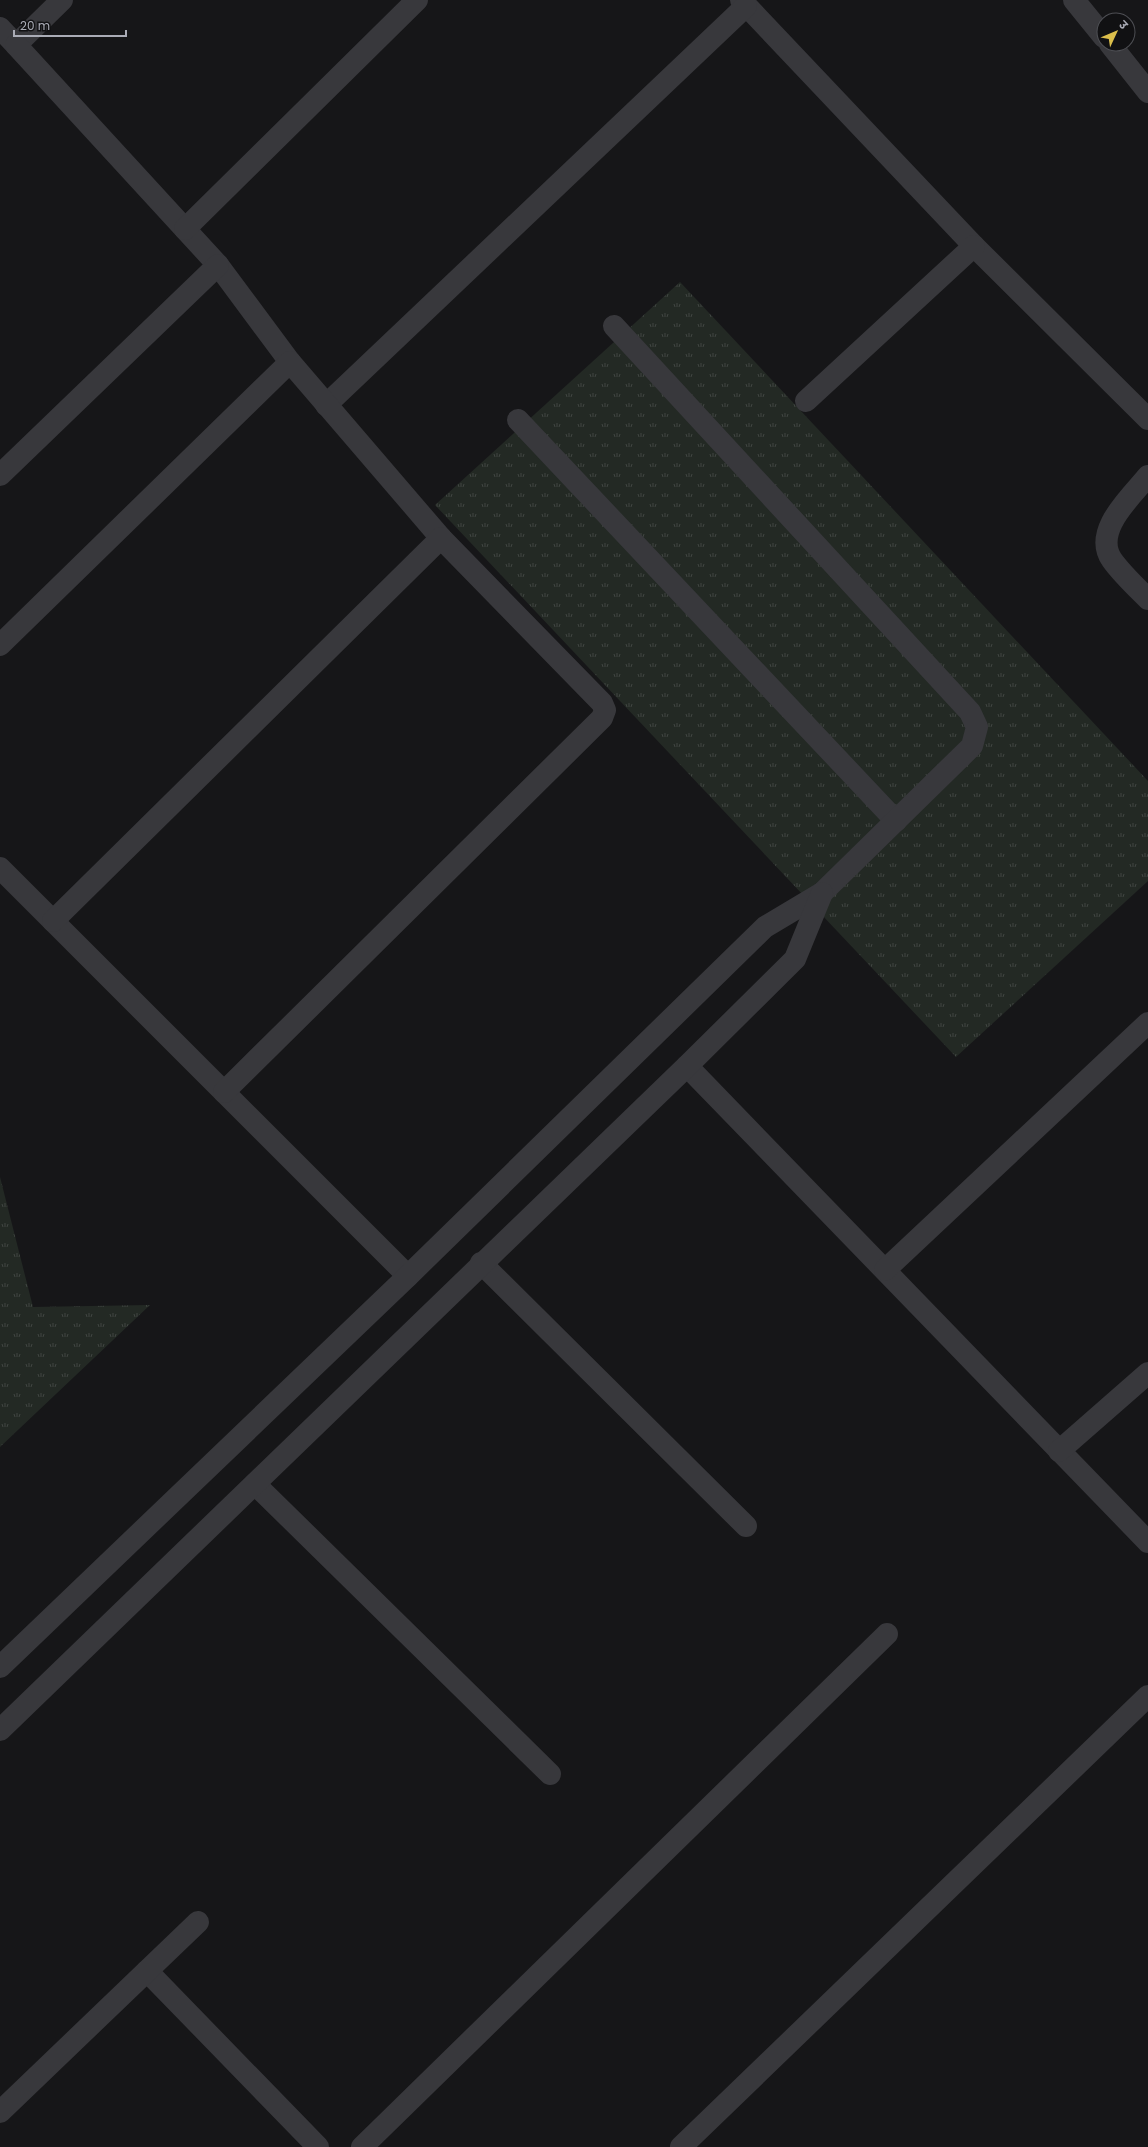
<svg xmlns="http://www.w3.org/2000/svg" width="1148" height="2147" font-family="Poppins,'Noto Sans Devanagari',sans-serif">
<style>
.grass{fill:url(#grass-tufts)}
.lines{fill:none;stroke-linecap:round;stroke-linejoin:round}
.minor{stroke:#38383c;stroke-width:22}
</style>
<defs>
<pattern id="grass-tufts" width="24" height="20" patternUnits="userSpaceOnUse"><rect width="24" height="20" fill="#232924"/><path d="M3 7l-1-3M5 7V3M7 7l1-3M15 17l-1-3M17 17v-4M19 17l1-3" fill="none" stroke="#404542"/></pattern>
</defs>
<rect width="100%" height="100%" fill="#161618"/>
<g class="grass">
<polygon points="680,282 1148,781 1148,881 956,1057 435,505"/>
<polygon points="0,1177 33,1307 150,1305 0,1447"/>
</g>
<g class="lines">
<g class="minor">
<polyline points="741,0 974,246 1148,419"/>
<polyline points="1074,0 1104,37"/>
<polyline points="0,28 16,45 62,0"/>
<polyline points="1110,44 1148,92"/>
<polyline points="16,45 218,265 290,362"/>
<polyline points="185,229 417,0"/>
<polyline points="806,401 974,246"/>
<polyline points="326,405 746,6"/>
<polyline points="518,420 896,821"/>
<polyline points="0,475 218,265"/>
<path d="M1148 476C1131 497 1092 531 1112 560 1122 574 1136 587 1148 599"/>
<polyline points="0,645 290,362 441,538"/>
<polyline points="0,868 408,1276"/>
<polyline points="53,921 441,538 602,703 605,710 602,718 224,1092"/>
<polyline points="687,1066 1148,1542"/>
<polyline points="481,1263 746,1526"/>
<polyline points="885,1270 1148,1023"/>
<polyline points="1059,1451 1148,1373"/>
<polyline points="255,1484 550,1774"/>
<polyline points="0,1667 408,1276 765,927 822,893 972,746 977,727 970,712 614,326"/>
<polyline points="0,1730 687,1066 795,959 822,893"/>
<polyline points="147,1971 318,2147"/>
<polyline points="0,2112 198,1922"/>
<polyline points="362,2147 887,1634"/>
<polyline points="681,2147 1148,1696"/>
</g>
</g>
<g transform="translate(1116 32) rotate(46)"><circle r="19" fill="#111113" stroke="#4e4f54"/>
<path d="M0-3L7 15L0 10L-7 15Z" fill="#dbbe4b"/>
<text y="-6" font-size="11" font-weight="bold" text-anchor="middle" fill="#aaacb6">उ</text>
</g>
<path d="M14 30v6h112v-6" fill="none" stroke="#aaacb6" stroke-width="2"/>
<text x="20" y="30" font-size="12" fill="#aaacb6" stroke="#111113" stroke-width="3" paint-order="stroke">20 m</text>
</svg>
